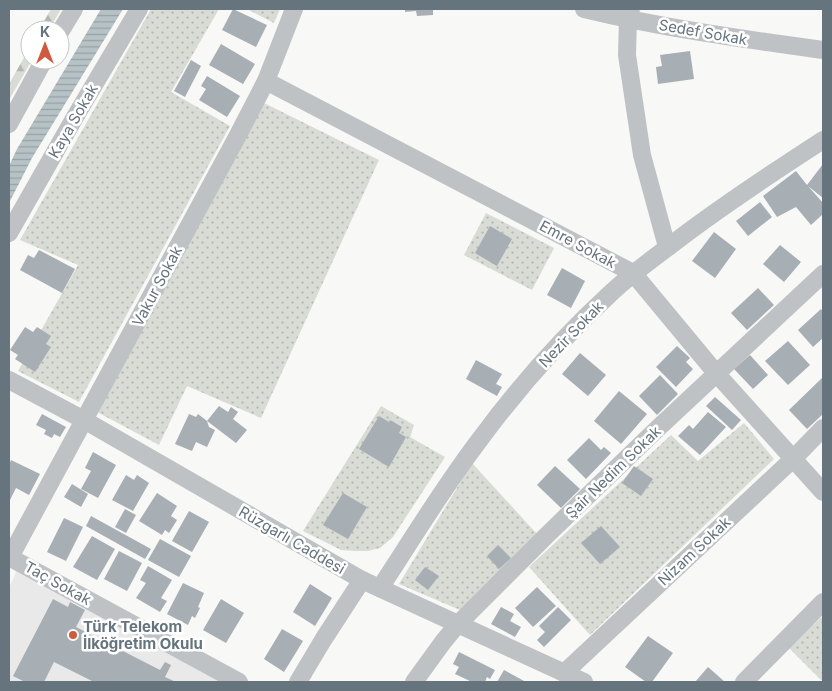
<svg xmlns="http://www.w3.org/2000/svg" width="832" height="691" font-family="Inter,sans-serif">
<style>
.built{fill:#e9e9e9}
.grass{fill:url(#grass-dots)}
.forest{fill:url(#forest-firs)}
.water{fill:url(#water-rules)}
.building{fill:#a7aeb4}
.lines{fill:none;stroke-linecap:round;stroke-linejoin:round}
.minor{stroke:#bec2c5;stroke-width:18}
.poi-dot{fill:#ce5a3f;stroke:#fff;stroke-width:2}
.labels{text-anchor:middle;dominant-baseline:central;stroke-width:5;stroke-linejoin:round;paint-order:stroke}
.street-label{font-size:15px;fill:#66747d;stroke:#fff}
.poi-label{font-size:15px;font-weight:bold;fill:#66747d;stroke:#fff;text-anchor:start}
</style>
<defs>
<pattern id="grass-dots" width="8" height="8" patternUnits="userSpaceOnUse" patternTransform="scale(1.25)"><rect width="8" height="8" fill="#d8dcd5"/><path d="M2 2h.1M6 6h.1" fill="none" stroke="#b3b7b2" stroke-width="1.8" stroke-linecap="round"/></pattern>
<pattern id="forest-firs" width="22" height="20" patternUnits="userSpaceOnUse" patternTransform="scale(1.25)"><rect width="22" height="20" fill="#d8dcd5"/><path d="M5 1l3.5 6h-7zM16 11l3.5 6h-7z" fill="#b3b7b2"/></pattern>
<pattern id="water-rules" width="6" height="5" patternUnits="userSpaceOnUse" patternTransform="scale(1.25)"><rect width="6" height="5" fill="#b6c2c5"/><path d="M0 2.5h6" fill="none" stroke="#98a2a5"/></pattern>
</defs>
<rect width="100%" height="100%" fill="#f8f8f6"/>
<polygon class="built" points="18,568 221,682 9,682 9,588"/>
<g class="grass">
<polygon points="151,9 219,9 171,92 230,126 79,402 18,371 78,265 20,240"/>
<polygon points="247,9 280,9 274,23"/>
<polygon points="264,103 379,160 261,418 187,386 159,445 97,412"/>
<polygon points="486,213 554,248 532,290 464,255"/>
<polygon points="381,406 414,425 410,437 445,457 393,537 380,548 368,551 355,551 341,550 303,531"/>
<polygon points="744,423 774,459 590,635 529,567 671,435 698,461"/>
<polygon points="472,463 537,534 460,610 399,584"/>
<polygon points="823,616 823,682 788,647"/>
</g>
<g class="forest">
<polygon points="51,9 61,9 49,30 39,30"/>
<polygon points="30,47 30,60 32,60 9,100 9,84"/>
</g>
<polygon class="water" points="101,9 123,9 32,158 9,203 9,166 17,149"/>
<g class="building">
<polygon points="233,9 267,25 256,47 222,30"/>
<polygon points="405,9 433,9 433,15 417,16 416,11 405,12"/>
<polygon points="221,44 255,64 243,84 209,65"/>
<polygon points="690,51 694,79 658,84 656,67 662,66 660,55"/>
<polygon points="191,60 201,66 185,97 174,91"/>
<polygon points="207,76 240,96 227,117 199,100 206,89 201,86"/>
<polygon points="823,164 823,198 808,186 823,203 823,214 811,225 796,207 777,217 763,196 796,171 807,185"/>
<polygon points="760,202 772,217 748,236 736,221"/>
<polygon points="490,226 512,239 497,266 475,253"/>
<polygon points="714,232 736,249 715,278 692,261"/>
<polygon points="780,245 801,262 784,282 763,264"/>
<polygon points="39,250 75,269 62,293 20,270 28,255 34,258"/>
<polygon points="562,268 585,281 571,308 547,295"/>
<polygon points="758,288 774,305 747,330 731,313"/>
<polygon points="821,309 823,312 823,338 813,347 798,330"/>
<polygon points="25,327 33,332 37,327 51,336 46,344 51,347 35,372 15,359 18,355 10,350"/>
<polygon points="788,341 810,365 788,385 765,361"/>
<polygon points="677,346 690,358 686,362 693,369 676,387 656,367"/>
<polygon points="580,353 606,375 588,396 562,374"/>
<polygon points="750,355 768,375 753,389 734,369"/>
<polygon points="476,360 502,374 496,384 502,387 497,396 466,379"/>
<polygon points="660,375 678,394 657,415 639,396"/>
<polygon points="823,377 823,414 807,429 789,410"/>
<polygon points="619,391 647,414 621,444 594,421"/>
<polygon points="715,397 741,420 732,430 706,406"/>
<polygon points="219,406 228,412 231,407 238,412 233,419 247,430 236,443 207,421"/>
<polygon points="708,412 726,427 700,455 678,436 689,425 693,429"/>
<polygon points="42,414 66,427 60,437 54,434 52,438 44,434 46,430 36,425"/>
<polygon points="189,414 196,417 198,414 207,421 209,427 215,430 207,447 196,442 192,451 175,444"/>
<polygon points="379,416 389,422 390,420 402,427 399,433 406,437 389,467 359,449"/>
<polygon points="589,438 601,450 604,447 611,453 586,479 567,460"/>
<polygon points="93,452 116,465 98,498 81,489 91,471 85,468"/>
<polygon points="11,460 40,474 29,495 16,488 9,502 9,465"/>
<polygon points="555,466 580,489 561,508 537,485"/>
<polygon points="634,466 653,479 641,496 622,483"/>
<polygon points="126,475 134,480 137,475 149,483 133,511 112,500"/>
<polygon points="72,484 88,494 81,507 64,497"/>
<polygon points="157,493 177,506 171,516 177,520 169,533 165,530 162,535 139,521"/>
<polygon points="343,493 367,507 348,539 323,525"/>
<polygon points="125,509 136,515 126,533 115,527"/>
<polygon points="189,511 209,522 192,552 172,541"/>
<polygon points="91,516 151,549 145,559 86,526"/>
<polygon points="64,518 83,527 66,561 47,552"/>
<polygon points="601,526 620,547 600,564 581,543"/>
<polygon points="92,536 115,549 97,580 73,567"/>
<polygon points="160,539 191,556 179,577 148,560"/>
<polygon points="498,545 511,558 499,569 487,556"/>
<polygon points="119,551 142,563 127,591 104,579"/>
<polygon points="148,566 172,580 161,598 167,601 160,612 136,598 146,583 140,580"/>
<polygon points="425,567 439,576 428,590 415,580"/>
<polygon points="183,583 204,593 198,607 200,608 195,618 192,616 188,625 167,614"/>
<polygon points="310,584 332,598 315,626 293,612"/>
<polygon points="537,587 556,606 533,627 515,608"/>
<polygon points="53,599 68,607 70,602 85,610 76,627 160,670 165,662 171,665 165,677 176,682 94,682 54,662 44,682 25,682 13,676"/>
<polygon points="221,599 244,613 226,643 203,630"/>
<polygon points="501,607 514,614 510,621 521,627 515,637 491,624"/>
<polygon points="558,607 571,620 544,647 537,640 545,632 539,626"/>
<polygon points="282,629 303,641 284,672 264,659"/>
<polygon points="648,636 673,653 652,682 646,682 625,667"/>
<polygon points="459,652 495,670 490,679 487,677 485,682 472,682 455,674 459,667 453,664"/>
<polygon points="708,667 725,682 695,682"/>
<polygon points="504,670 526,682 497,682"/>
</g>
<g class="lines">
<g class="minor">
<path d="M584 9C662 28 743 39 823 50"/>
<polyline points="631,9 628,19 627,55 642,155 667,247"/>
<polyline points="60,32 74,9"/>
<polyline points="266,81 633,273 716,373 823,492"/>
<polyline points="9,124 44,60"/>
<polyline points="9,233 75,117 139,9"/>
<polyline points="9,380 84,420 362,580 584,682"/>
<polyline points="9,557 239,682"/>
<polyline points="9,559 237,137 266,81 294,9"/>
<path d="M380 588C413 538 444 486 481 438 520 385 564 336 612 292 630 275 651 260 671 245 720 207 772 173 823 140"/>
<polyline points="564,673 793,459 823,428"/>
<polyline points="298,682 323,640 362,580"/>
<polyline points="414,682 443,642 457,625 547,535 656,430 823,274"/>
<polyline points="744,682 823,602"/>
</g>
</g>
<circle class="poi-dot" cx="73" cy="635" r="5"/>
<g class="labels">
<g class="street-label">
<text transform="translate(703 32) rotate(10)">Sedef Sokak</text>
<text transform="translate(73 121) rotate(-60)">Kaya Sokak</text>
<text transform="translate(578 244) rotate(28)">Emre Sokak</text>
<text transform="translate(157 286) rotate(-62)">Vakur Sokak</text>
<text transform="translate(571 334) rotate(-46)">Nezir Sokak</text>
<text transform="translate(613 472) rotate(-44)">Şair Nedim Sokak</text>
<text transform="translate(292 540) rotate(30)">Rüzgarlı Caddesi</text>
<text transform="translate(694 551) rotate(-43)">Nizam Sokak</text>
<text transform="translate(58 583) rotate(29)">Taç Sokak</text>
</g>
<g class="poi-label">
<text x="83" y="626">Türk Telekom<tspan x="83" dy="17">İlköğretim Okulu</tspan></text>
</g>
</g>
<rect width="832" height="691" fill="none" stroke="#66747d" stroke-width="20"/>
<g transform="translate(45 45)"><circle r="24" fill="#ffffff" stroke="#c2c7cb"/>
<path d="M0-4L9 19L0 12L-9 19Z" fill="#ce5a3f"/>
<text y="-8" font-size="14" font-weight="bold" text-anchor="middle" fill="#66747d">K</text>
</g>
</svg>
